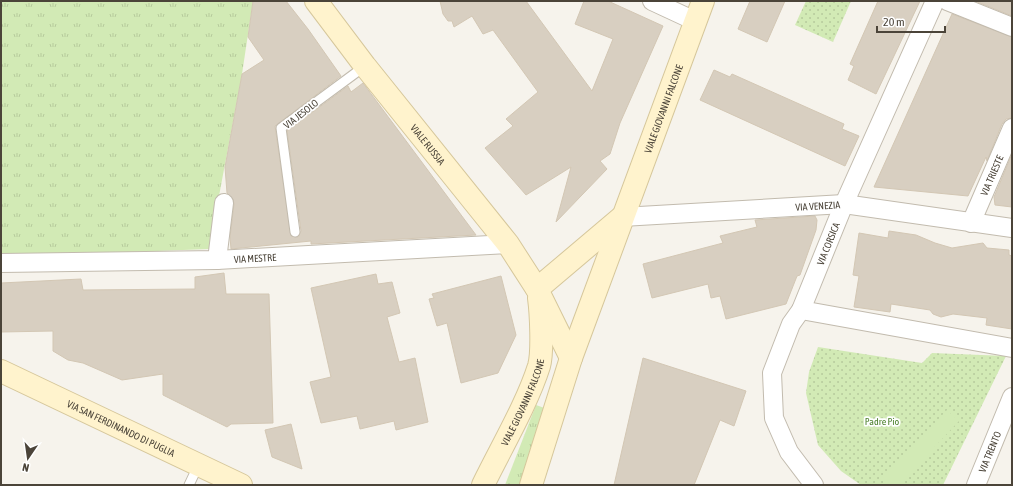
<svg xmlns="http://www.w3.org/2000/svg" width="1013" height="486" font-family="'Asap Condensed',sans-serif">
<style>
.grass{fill:url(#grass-tufts)}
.park{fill:url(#park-dots)}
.pitch{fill:#d2eab5}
.building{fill:#d8cfc1;stroke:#d3c7b4}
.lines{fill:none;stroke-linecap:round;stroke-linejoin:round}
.lane-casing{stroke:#c2bbae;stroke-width:11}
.street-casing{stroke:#c2bbae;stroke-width:20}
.secondary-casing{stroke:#d6c79b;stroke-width:24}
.lane{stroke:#fff;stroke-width:9}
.street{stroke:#fff;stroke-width:18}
.secondary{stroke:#fff3cd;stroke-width:22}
.labels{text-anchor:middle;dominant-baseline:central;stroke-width:3.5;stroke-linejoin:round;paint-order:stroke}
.street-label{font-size:10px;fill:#4b4439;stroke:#fff}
.park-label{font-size:10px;fill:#4a7f2a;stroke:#fff}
</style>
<defs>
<pattern id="grass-tufts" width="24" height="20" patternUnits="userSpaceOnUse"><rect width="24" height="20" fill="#d2eab5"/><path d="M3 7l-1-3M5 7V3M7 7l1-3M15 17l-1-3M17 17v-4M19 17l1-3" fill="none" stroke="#b6ca9c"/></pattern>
<pattern id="park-dots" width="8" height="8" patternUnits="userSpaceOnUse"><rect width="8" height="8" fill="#d2eab5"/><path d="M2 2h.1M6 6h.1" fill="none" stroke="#b6ca9c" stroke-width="1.8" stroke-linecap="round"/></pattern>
</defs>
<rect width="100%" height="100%" fill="#f6f3ec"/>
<g class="grass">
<polygon points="1,1 253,1 242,74 209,249 1,257"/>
<polygon points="536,405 550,410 521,485 505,485"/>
</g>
<g class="park">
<polygon points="806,1 851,1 833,42 795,25"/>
<polygon points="818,347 922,363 932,353 1006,356 943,485 861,485 841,471 818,445 806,393 809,372"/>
</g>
<polygon class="pitch" points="947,410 959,421 899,485 890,485 883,478"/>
<g class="building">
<polygon points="253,1 286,1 308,29 341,76 275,126 291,236 298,237 301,231 287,131 348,86 351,92 363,83 476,235 311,244 311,241 231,249 230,237 234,204 233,199 227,193 225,167 242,74 264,60 248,37"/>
<polygon points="440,1 526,1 592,91 613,39 575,24 584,1 608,1 663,26 620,123 610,154 600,161 607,169 556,222 571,167 526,195 485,148 513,126 506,119 538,92 493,30 483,34 472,16 454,27 452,21 448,21 443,14"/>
<polygon points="750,1 785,1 767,42 738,29"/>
<polygon points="878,1 920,1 876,94 848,80 854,66 850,64"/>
<polygon points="975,1 1012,1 1012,16"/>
<polygon points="952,14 1012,37 1012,118 1006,119 1002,124 987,161 986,157 968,196 874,187"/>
<polygon points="714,70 730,77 732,74 844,124 842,129 859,136 845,166 700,100"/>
<polygon points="1012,154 1012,207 995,205 994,197"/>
<polygon points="815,216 817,220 816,230 800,275 797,276 786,304 726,319 720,296 711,298 708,284 652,298 643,264 723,243 720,236 757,227 755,220"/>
<polygon points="889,231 916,235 935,243 952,248 983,243 987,248 1009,250 1009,255 1012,256 1012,329 986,325 987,318 953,314 941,317 933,314 930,310 891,304 890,312 854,307 859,276 853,275 859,233 888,238"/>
<polygon points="224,273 226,294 269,294 273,423 231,424 227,427 163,395 163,374 122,380 83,363 68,360 53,351 53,331 1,332 1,283 81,279 83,290 195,289 195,277"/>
<polygon points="376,274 378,284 392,282 400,313 387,317 399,362 415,358 428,422 396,430 394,421 360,429 357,416 321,423 310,382 331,377 311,288"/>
<polygon points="501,276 516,335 498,373 461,383 447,323 437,326 429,299 434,298 432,294"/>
<polygon points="643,358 746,391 734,426 720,420 694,485 614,485"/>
<polygon points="291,424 302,469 272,457 265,430"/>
</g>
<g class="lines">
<defs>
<g id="lane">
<polyline points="295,232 281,128 365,66"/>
<polyline points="189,485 198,466"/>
</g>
<g id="street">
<polyline points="652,1 695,21"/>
<polyline points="947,1 1012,27"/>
<path id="s1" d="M622 217 844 204 1012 228"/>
<path id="s2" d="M971 223 1012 128"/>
<polyline points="217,260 224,203"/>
<path id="s3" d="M1 263 217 260 508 244"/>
<polyline points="801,310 1012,348"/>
<path id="s4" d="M814 485 789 452 774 418 772 373 791 324 801 310 844 204 935 1"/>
<path id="s5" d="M976 485 1012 397"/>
</g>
<g id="secondary">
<path id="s6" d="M316 1 365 66 508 244 537 289 571 358"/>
<polyline points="537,289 621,218"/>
<path id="s7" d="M1 371 241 485"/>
<path id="s8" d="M483 485C501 448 527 404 539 366 543 352 541 313 539 298"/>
<path id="s9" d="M531 485 571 358 703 1"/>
</g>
</defs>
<use href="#lane" class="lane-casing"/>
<use href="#street" class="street-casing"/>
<use href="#secondary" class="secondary-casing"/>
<use href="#lane" class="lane"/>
<use href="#street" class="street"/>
<use href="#secondary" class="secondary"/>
</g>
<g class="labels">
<g class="street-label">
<text stroke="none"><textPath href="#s9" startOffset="399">VIALE GIOVANNI FALCONE</textPath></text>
<text transform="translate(301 114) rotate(-38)">VIA JESOLO</text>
<text stroke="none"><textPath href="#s6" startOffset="182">VIALE RUSSIA</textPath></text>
<text stroke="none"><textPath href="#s2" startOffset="52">VIA TRIESTE</textPath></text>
<text stroke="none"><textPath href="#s1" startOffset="196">VIA VENEZIA</textPath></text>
<text stroke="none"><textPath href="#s4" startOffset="265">VIA CORSICA</textPath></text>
<text stroke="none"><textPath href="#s3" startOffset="254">VIA MESTRE</textPath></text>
<text stroke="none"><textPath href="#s8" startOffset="92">VIALE GIOVANNI FALCONE</textPath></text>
<text stroke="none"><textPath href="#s7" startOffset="133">VIA SAN FERDINANDO DI PUGLIA</textPath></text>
<text stroke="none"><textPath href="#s5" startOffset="36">VIA TRENTO</textPath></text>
</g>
<g class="park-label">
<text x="882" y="421">Padre Pio</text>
</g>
</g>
<rect width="1013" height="486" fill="none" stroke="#4b4439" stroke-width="4"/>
<g transform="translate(28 458) rotate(193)" stroke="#ffffff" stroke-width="3" paint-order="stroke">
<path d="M0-3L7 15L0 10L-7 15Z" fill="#4b4439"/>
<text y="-6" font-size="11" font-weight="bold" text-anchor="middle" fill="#4b4439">N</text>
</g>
<path d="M877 26v6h68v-6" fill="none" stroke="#4b4439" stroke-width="2"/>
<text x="883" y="26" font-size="12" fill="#4b4439" stroke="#ffffff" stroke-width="3" paint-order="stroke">20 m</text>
</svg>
